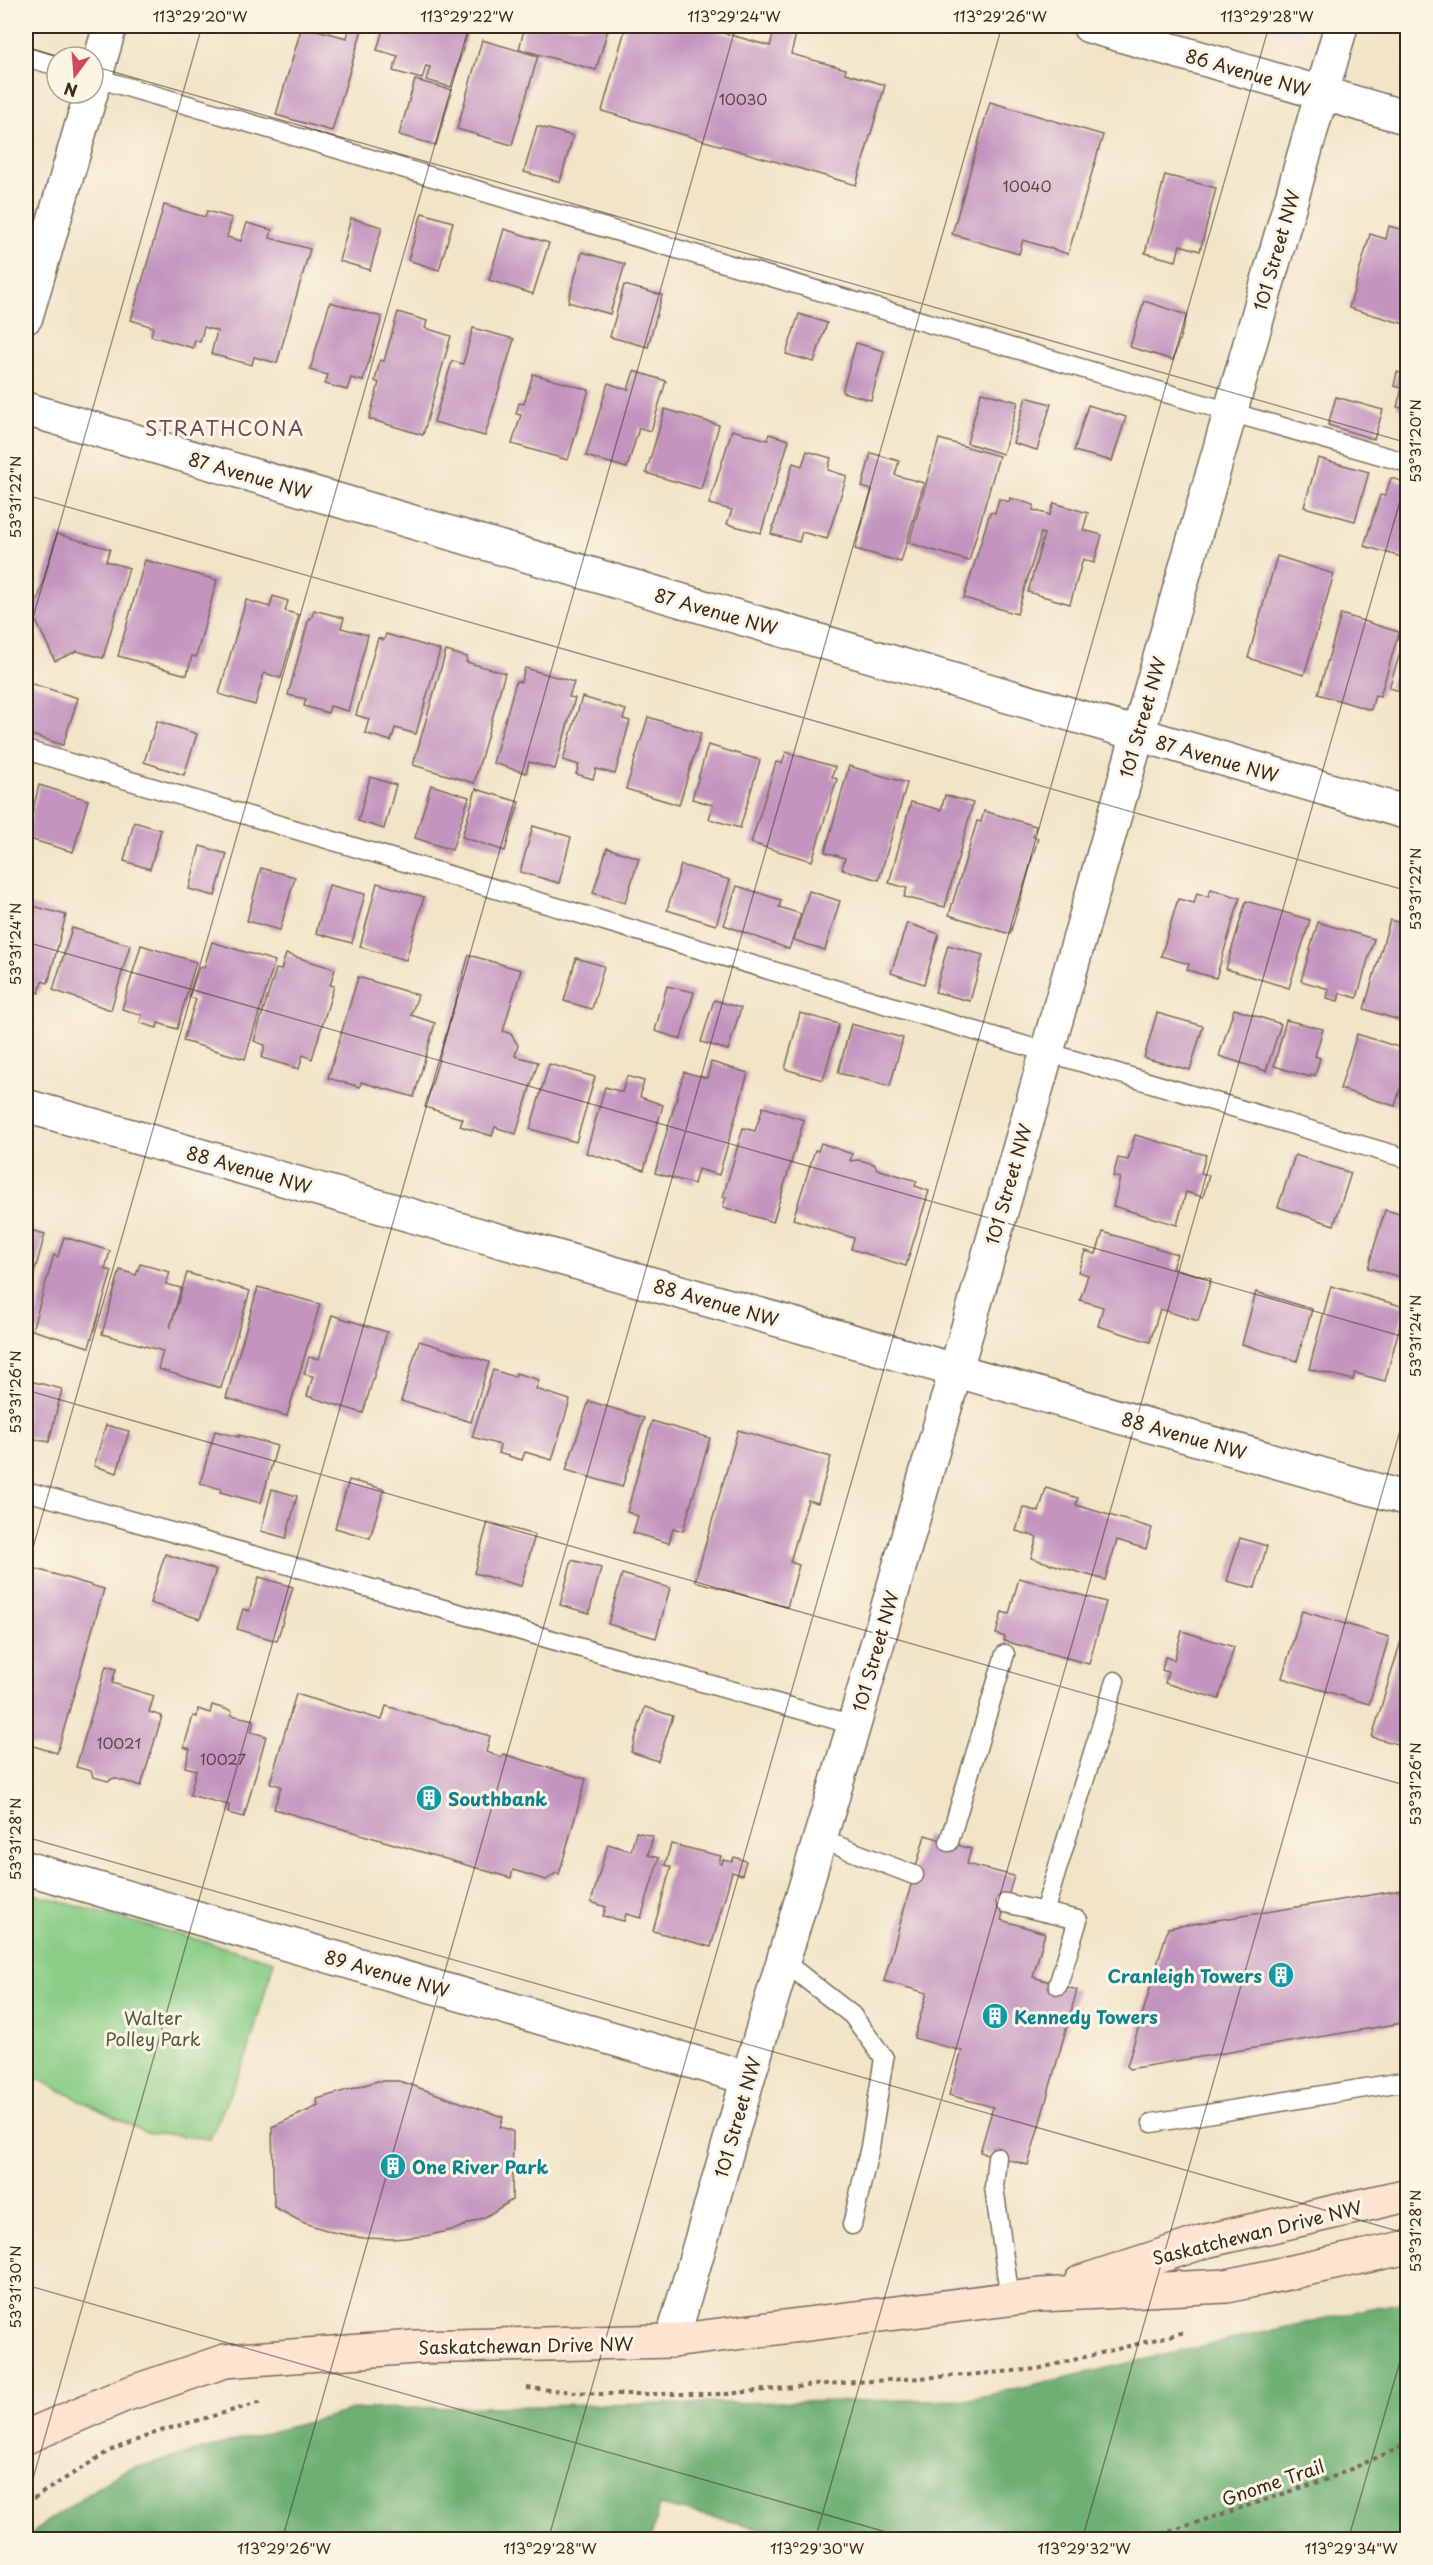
<svg xmlns="http://www.w3.org/2000/svg" width="1433" height="2565" font-family="'Playpen Sans',sans-serif">
<style>
.built{fill:#dfd5f5}
.green{fill:#89cd86;stroke:#627c52;stroke-width:1.5}
.forest{fill:#6eb073;stroke:#546d48;stroke-width:1.5}
.building{fill:#c294be}
.lines{fill:none;stroke-linecap:round;stroke-linejoin:round}
.service-casing{stroke:#7b6b59;stroke-width:21}
.minor-casing{stroke:#7b6b59;stroke-width:36}
.secondary-casing{stroke:#7b6b59;stroke-width:36}
.path{stroke:#7b6b59;stroke-width:4;stroke-dasharray:4.5 4.5;stroke-linecap:butt}
.service{stroke:#fff;stroke-width:18}
.minor{stroke:#fff;stroke-width:33}
.secondary{stroke:#fde4d0;stroke-width:33}
.ticks{fill:none;stroke:#3b2a1e;stroke-width:1.5;stroke-opacity:0.45}
.labels{text-anchor:middle;dominant-baseline:central;stroke-width:6;stroke-linejoin:round;paint-order:stroke}
.number-label{font-size:15px;fill:#5d4446}
.street-label{font-size:18px;fill:#3b2a1e;stroke:#fcf5e5}
.culture-label{font-size:18px;font-weight:bold;fill:#0d838f;stroke:#fcf5e5;text-anchor:start}
.park-label{font-size:18px;fill:#525b3d;stroke:#fcf5e5}
.neighbourhood-label{font-size:20px;letter-spacing:1.5px;fill:#6a4f56;stroke:#fcf5e5}
.neatline{fill:none;stroke:#3b2a1e;stroke-width:2}
.ticks-label{font-size:15px;text-anchor:middle;fill:#3b2a1e}
</style>
<rect width="100%" height="100%" fill="#fcf5e5"/>
<filter id="ink" filterUnits="userSpaceOnUse"><feTurbulence type="fractalNoise" baseFrequency=".0167" numOctaves="2"/><feDisplacementMap in="SourceGraphic" scale="12" xChannelSelector="R" yChannelSelector="G"/><feConvolveMatrix kernelMatrix="1 2 1 2 8 2 1 2 1" color-interpolation-filters="sRGB"/></filter>
<filter id="wash" filterUnits="userSpaceOnUse"><feTurbulence type="fractalNoise" baseFrequency=".008" numOctaves="4" result="noise"/><feDisplacementMap in="SourceGraphic" scale="24" xChannelSelector="R" yChannelSelector="G"/><feGaussianBlur stdDeviation="1.35" result="paint"/><feColorMatrix in="noise" values="0 0 0 0 0 0 0 0 0 0 0 0 0 0 0 0 0 1.4 0 .05"/><feComposite in="paint" operator="in"/></filter>
<g filter="url(#wash)">
<rect width="100%" height="100%" fill="#f1e4c7"/>
<polygon class="built" points="1260,26 1304,26 1301,37"/>
<polygon class="green" points="26,1892 274,1961 247,2055 210,2139 144,2132 26,2073"/>
<polygon class="forest" points="1407,2300 1407,2539 812,2540 659,2505 651,2539 26,2539 46,2522 123,2471 357,2409 970,2399"/>
<g id="blocks">
<g class="building">
<polygon points="302,26 347,38 350,26 363,26 332,131 276,115"/>
<polygon points="384,26 470,26 451,87 426,80 430,67 426,66 422,79 393,71 398,56 377,50"/>
<polygon points="525,26 609,26 596,70 519,49"/>
<polygon points="626,26 699,26 770,46 775,28 796,34 791,54 846,69 845,73 885,85 856,185 602,111"/>
<polygon points="482,40 538,56 512,145 457,129"/>
<polygon points="415,80 452,90 436,145 399,135"/>
<polygon points="990,102 1103,135 1068,254 1023,240 1019,254 952,234"/>
<polygon points="537,126 573,136 560,182 524,172"/>
<polygon points="1165,175 1216,188 1200,251 1180,245 1176,261 1145,253"/>
<polygon points="164,205 205,217 207,211 232,218 227,237 241,241 247,223 272,230 270,238 310,249 277,363 254,357 252,365 211,354 217,331 204,327 200,342 195,340 193,348 151,336 153,327 131,320"/>
<polygon points="422,213 453,222 439,270 408,260"/>
<polygon points="351,218 382,227 370,270 339,261"/>
<polygon points="1389,226 1408,231 1408,325 1349,308 1370,234 1386,239"/>
<polygon points="504,229 549,243 533,294 489,280"/>
<polygon points="582,252 625,264 610,314 568,302"/>
<polygon points="624,285 662,295 648,347 610,337"/>
<polygon points="1144,301 1187,315 1173,360 1130,347"/>
<polygon points="330,302 382,317 363,381 351,378 347,390 325,384 328,375 310,370"/>
<polygon points="398,312 427,321 425,328 451,336 423,435 369,419 379,383 375,381 380,360 384,361"/>
<polygon points="799,314 827,323 814,362 786,354"/>
<polygon points="473,328 514,339 485,436 434,422 452,361 463,364"/>
<polygon points="856,343 884,351 871,400 842,392"/>
<polygon points="634,371 666,381 651,431 639,428 627,468 586,456 608,383 628,390"/>
<polygon points="1397,372 1408,375 1408,410 1397,407 1402,388 1394,386"/>
<polygon points="533,374 589,390 568,460 512,444 521,415 516,414 519,403 524,404"/>
<polygon points="981,392 1018,402 1003,454 967,443"/>
<polygon points="1026,397 1051,404 1037,450 1013,443"/>
<polygon points="1336,397 1383,410 1374,439 1328,425"/>
<polygon points="1088,405 1126,417 1112,461 1074,451"/>
<polygon points="665,409 719,425 701,489 646,473"/>
<polygon points="732,430 768,440 769,434 789,440 761,533 727,524 732,510 709,504"/>
<polygon points="939,439 999,456 969,561 909,543"/>
<polygon points="807,451 831,458 828,470 847,476 827,539 802,532 799,542 771,534 793,463 802,466"/>
<polygon points="871,453 899,461 895,475 924,483 901,562 855,549 872,490 862,487"/>
<polygon points="1318,458 1369,472 1355,521 1304,507"/>
<polygon points="1391,478 1408,483 1408,559 1364,546 1380,495 1385,496"/>
<polygon points="1010,498 1034,505 1033,510 1050,515 1054,503 1088,513 1083,530 1102,535 1094,563 1083,559 1070,604 1028,592 1044,534 1041,533 1017,614 964,598 990,512 995,513 999,499 1009,502"/>
<polygon points="57,534 110,549 106,561 129,568 103,658 77,651 55,661 28,604 38,600"/>
<polygon points="1277,556 1334,574 1304,675 1248,658"/>
<polygon points="145,560 217,580 196,657 192,656 187,675 118,656"/>
<polygon points="273,596 288,601 285,611 299,615 281,678 264,673 255,705 219,694 246,600 270,607"/>
<polygon points="314,610 344,618 341,628 368,635 348,711 330,706 328,713 304,706 306,699 288,695 309,618 311,619"/>
<polygon points="1341,614 1399,632 1380,696 1375,695 1371,710 1318,694"/>
<polygon points="386,634 440,650 416,734 395,728 391,741 365,733 369,719 356,715 378,638 384,640"/>
<polygon points="1405,637 1408,637 1408,693 1389,688"/>
<polygon points="446,651 467,657 466,662 505,673 474,783 413,765"/>
<polygon points="525,668 574,682 569,697 575,698 555,769 529,762 526,773 493,763 516,681 521,682"/>
<polygon points="26,682 78,698 63,745 26,733"/>
<polygon points="582,697 626,710 623,719 630,721 615,774 596,769 593,779 576,774 579,765 563,760"/>
<polygon points="648,717 701,733 679,805 626,789"/>
<polygon points="157,721 197,734 184,775 144,762"/>
<polygon points="708,745 760,760 740,828 709,819 713,805 692,799"/>
<polygon points="786,752 835,767 832,777 837,779 812,861 751,843 776,762 782,763"/>
<polygon points="849,766 907,783 879,880 842,869 845,858 825,852"/>
<polygon points="370,777 396,785 384,829 358,821"/>
<polygon points="39,785 88,800 73,852 26,838"/>
<polygon points="431,785 469,797 452,850 415,838"/>
<polygon points="26,786 32,788 26,808"/>
<polygon points="476,789 519,802 505,851 462,837"/>
<polygon points="945,795 973,803 945,907 904,897 907,888 889,883 911,802 941,810"/>
<polygon points="984,811 1036,826 1033,837 1038,838 1010,934 949,915 977,821 981,822"/>
<polygon points="134,822 161,830 150,869 124,861"/>
<polygon points="533,826 571,837 559,883 520,872"/>
<polygon points="200,846 227,854 215,896 189,889"/>
<polygon points="607,848 639,858 625,903 593,893"/>
<polygon points="681,865 730,880 716,925 667,910"/>
<polygon points="261,868 295,877 280,930 247,921"/>
<polygon points="377,883 424,897 406,960 360,947"/>
<polygon points="329,885 365,894 352,943 316,933"/>
<polygon points="737,886 781,900 779,907 801,914 789,949 724,925"/>
<polygon points="1211,889 1240,898 1216,978 1187,970 1189,964 1161,956 1178,899 1194,903 1197,893 1208,897"/>
<polygon points="809,891 840,901 825,950 794,940"/>
<polygon points="1246,901 1310,920 1289,988 1226,969"/>
<polygon points="26,904 66,915 48,983 42,981 39,993 26,989"/>
<polygon points="1390,920 1408,925 1408,1023 1364,1009"/>
<polygon points="1318,922 1374,939 1357,998 1340,993 1338,1001 1327,998 1329,989 1301,981"/>
<polygon points="907,923 939,934 924,984 891,973"/>
<polygon points="72,928 130,945 111,1010 53,990"/>
<polygon points="212,942 275,961 245,1059 183,1041 196,999 189,997 199,967 204,968"/>
<polygon points="141,945 196,962 177,1029 158,1023 157,1028 140,1023 142,1015 122,1009"/>
<polygon points="948,945 983,955 970,1001 935,992"/>
<polygon points="286,954 335,969 330,985 334,986 312,1059 303,1055 299,1069 262,1058 265,1045 254,1041 276,969 281,970"/>
<polygon points="469,955 521,970 503,1031 511,1034 518,1045 515,1056 538,1062 516,1134 495,1127 492,1136 460,1126 463,1119 425,1107"/>
<polygon points="576,958 604,966 592,1009 564,1001"/>
<polygon points="358,977 418,995 411,1015 435,1023 414,1097 361,1082 360,1087 328,1078"/>
<polygon points="667,986 694,992 681,1039 655,1031"/>
<polygon points="714,1000 741,1008 728,1050 701,1042"/>
<polygon points="1234,1009 1281,1024 1266,1071 1219,1056"/>
<polygon points="800,1013 839,1024 823,1080 785,1069"/>
<polygon points="1157,1013 1203,1026 1190,1070 1144,1058"/>
<polygon points="1286,1020 1323,1029 1315,1056 1320,1058 1315,1076 1311,1074 1310,1077 1274,1066"/>
<polygon points="851,1024 903,1038 890,1086 838,1073"/>
<polygon points="1357,1034 1408,1050 1408,1064 1395,1106 1340,1089"/>
<polygon points="711,1062 748,1073 719,1175 698,1169 694,1184 655,1173 684,1072 707,1078"/>
<polygon points="549,1064 595,1077 576,1142 530,1129"/>
<polygon points="627,1076 644,1081 640,1097 663,1105 644,1170 586,1153 605,1087 622,1092"/>
<polygon points="763,1107 804,1120 773,1222 723,1207 726,1197 723,1197 743,1128 755,1131"/>
<polygon points="1135,1135 1206,1155 1201,1173 1209,1175 1203,1197 1186,1192 1177,1225 1113,1206 1120,1178 1113,1176 1118,1158 1128,1160"/>
<polygon points="821,1143 852,1154 850,1161 859,1160 874,1164 877,1169 917,1181 915,1186 929,1191 906,1266 851,1249 854,1238 793,1219 815,1150 818,1151"/>
<polygon points="1295,1155 1351,1173 1334,1225 1278,1207"/>
<polygon points="1385,1210 1408,1216 1408,1279 1368,1268"/>
<polygon points="26,1229 45,1234 26,1303"/>
<polygon points="1103,1232 1177,1254 1172,1268 1211,1279 1198,1321 1160,1309 1150,1342 1098,1326 1103,1307 1080,1300 1088,1275 1078,1272 1085,1251 1096,1254"/>
<polygon points="64,1237 110,1251 105,1269 112,1271 89,1347 32,1330 54,1255 58,1257"/>
<polygon points="140,1264 170,1272 166,1284 181,1288 170,1328 187,1273 250,1291 221,1388 158,1369 163,1351 102,1334 120,1270 136,1275"/>
<polygon points="1331,1286 1405,1307 1385,1381 1355,1373 1353,1380 1309,1369"/>
<polygon points="258,1287 320,1304 287,1416 226,1398"/>
<polygon points="1256,1292 1312,1309 1297,1361 1242,1344"/>
<polygon points="332,1315 387,1332 363,1413 307,1396 313,1376 304,1374 309,1357 319,1359"/>
<polygon points="419,1341 489,1362 471,1422 401,1401"/>
<polygon points="493,1370 515,1377 516,1373 539,1380 536,1389 570,1400 552,1460 525,1452 522,1460 498,1453 500,1445 472,1437"/>
<polygon points="26,1380 62,1389 49,1442 26,1437"/>
<polygon points="589,1401 644,1418 622,1487 566,1470"/>
<polygon points="652,1421 710,1438 683,1531 673,1528 669,1543 633,1533 638,1516 627,1512"/>
<polygon points="106,1425 129,1431 117,1473 94,1466"/>
<polygon points="738,1430 831,1457 818,1503 808,1500 790,1562 799,1565 787,1607 695,1581"/>
<polygon points="215,1431 239,1437 239,1435 277,1446 261,1503 220,1492 221,1489 200,1483"/>
<polygon points="349,1480 384,1489 370,1538 335,1528"/>
<polygon points="1046,1488 1078,1498 1076,1505 1152,1528 1146,1549 1117,1540 1105,1580 1031,1558 1037,1537 1016,1531 1023,1507 1039,1512"/>
<polygon points="272,1489 297,1496 286,1538 261,1531"/>
<polygon points="488,1522 535,1535 521,1586 474,1573"/>
<polygon points="1240,1538 1267,1546 1255,1588 1227,1581"/>
<polygon points="165,1554 216,1570 200,1619 150,1603"/>
<polygon points="572,1560 601,1568 589,1613 560,1605"/>
<polygon points="26,1566 104,1589 57,1753 26,1744"/>
<polygon points="622,1574 670,1588 656,1638 608,1624"/>
<polygon points="259,1577 293,1587 277,1641 237,1629 243,1609 249,1611"/>
<polygon points="1019,1578 1106,1602 1089,1664 1004,1641 1005,1637 996,1634 1002,1612 1009,1614"/>
<polygon points="1302,1611 1389,1637 1369,1704 1282,1678"/>
<polygon points="1182,1631 1234,1647 1219,1699 1165,1683 1168,1672 1162,1670 1165,1657 1174,1660"/>
<polygon points="1404,1631 1408,1632 1408,1747 1372,1737"/>
<polygon points="106,1666 116,1669 112,1683 154,1696 149,1712 162,1716 141,1786 114,1778 108,1781 93,1777 91,1771 76,1767"/>
<polygon points="296,1694 382,1720 386,1706 490,1736 486,1752 502,1757 503,1754 586,1779 559,1874 556,1873 546,1880 513,1870 511,1878 274,1809 281,1786 270,1783"/>
<polygon points="212,1705 232,1711 231,1715 254,1720 251,1732 266,1736 244,1817 228,1813 229,1805 190,1795 196,1770 185,1767 190,1749 184,1747 193,1716 197,1717 198,1709 210,1713"/>
<polygon points="645,1707 673,1716 658,1761 631,1752"/>
<polygon points="636,1832 653,1836 648,1855 659,1858 641,1918 626,1914 624,1921 603,1916 606,1907 591,1902 608,1844 631,1851"/>
<polygon points="925,1835 971,1849 967,1864 1014,1876 1001,1920 1045,1933 1033,1977 1077,1990 1028,2165 980,2152 993,2107 949,2095 962,2051 914,2038 927,1993 884,1981"/>
<polygon points="671,1844 721,1856 719,1863 722,1864 723,1860 732,1862 734,1857 746,1861 742,1875 732,1872 711,1947 653,1931 671,1867 665,1865"/>
<polygon points="1408,1889 1408,2022 1129,2069 1127,2066 1168,1928"/>
<polygon points="378,2081 399,2081 503,2117 500,2127 513,2131 512,2200 485,2217 456,2229 426,2236 394,2239 363,2238 332,2232 302,2222 274,2207 272,2127 318,2106 317,2099"/>
</g>
</g>
</g>
<g filter="url(#ink)">
<use href="#blocks" fill-opacity="0" stroke="#7b6b59" stroke-width="1.5"/>
<g class="lines">
<defs>
<g id="service">
<polyline points="26,57 57,66"/>
<polyline points="93,77 1230,412 1408,463"/>
<polyline points="26,750 1408,1159"/>
<polyline points="26,1491 854,1725"/>
<polyline points="820,1839 914,1875"/>
<polyline points="949,1842 1005,1654"/>
<polyline points="1006,1903 1078,1920 1058,1985"/>
<polyline points="1044,1912 1115,1681"/>
<polyline points="783,1961 852,2015 884,2058 870,2147 852,2225"/>
<polyline points="1152,2123 1408,2081"/>
<polyline points="997,2157 994,2187 1010,2299"/>
</g>
<g id="minor">
<polyline points="1089,26 1408,118"/>
<polyline points="93,85 110,26"/>
<polyline points="26,317 91,93"/>
<polyline points="26,409 1408,813"/>
<polyline points="26,1106 1408,1499"/>
<polyline points="26,1868 748,2078"/>
<polyline points="672,2341 748,2078 854,1725 1341,26"/>
</g>
<g id="secondary">
<polyline points="1081,2282 1206,2241 1408,2195"/>
<polyline points="26,2437 124,2395 225,2361 415,2347 672,2341 1039,2295 1227,2286 1408,2247"/>
</g>
</defs>
<use href="#service" class="service-casing"/>
<use href="#minor" class="minor-casing"/>
<use href="#secondary" class="secondary-casing"/>
<g class="path">
<polyline points="527,2388 599,2394 726,2394 825,2384 967,2375 1037,2369 1185,2332"/>
<polyline points="26,2503 109,2451 160,2431 262,2402"/>
<polyline points="1408,2507 1402,2518 1408,2527"/>
<polyline points="1144,2540 1328,2479 1408,2444"/>
</g>
<use href="#service" class="service"/>
<use href="#minor" class="minor"/>
<use href="#secondary" class="secondary"/>
</g>
</g>
<path class="ticks" d="M26 47 60 57M93 66 1408 443M26 495 1408 891M26 642 202 26M26 942 1408 1338M26 1390 1408 1786M26 1572 469 26M26 1837 1408 2234M26 2285 914 2540M26 2503 736 26M282 2540 1002 26M548 2540 1269 26M815 2540 1408 473M1082 2540 1408 1403M1348 2540 1408 2334"/>
<defs>
<symbol id="building-disc" viewBox="-11 -11 22 22"><circle r="9.5" fill="#0f9aa8" stroke="#fcf5e5"/><path d="M-4-6H4V6H1V3H-1V6H-4ZM-2.5-4.3h1.7v1.8h-1.7ZM.8-4.3h1.7v1.8H.8ZM-2.5-1h1.7V.8h-1.7ZM.8-1h1.7V.8H.8Z" fill="#fff"/></symbol>
</defs>
<g fill-rule="evenodd">
<use href="#building-disc" x="414" y="1783" width="30" height="30"/>
<use href="#building-disc" x="1266" y="1960" width="30" height="30"/>
<use href="#building-disc" x="980" y="2001" width="30" height="30"/>
<use href="#building-disc" x="378" y="2151" width="30" height="30"/>
</g>
<g class="labels">
<g class="number-label">
<text x="743" y="98">10030</text>
<text x="1027" y="185">10040</text>
<text x="119" y="1742">10021</text>
<text x="223" y="1758">10027</text>
</g>
<g class="street-label">
<text transform="translate(1248 72) rotate(16)">86 Avenue NW</text>
<text transform="translate(1276 250) rotate(-74)">101 Street NW</text>
<text transform="translate(250 475) rotate(16)">87 Avenue NW</text>
<text transform="translate(716 611) rotate(16)">87 Avenue NW</text>
<text transform="translate(1142 717) rotate(-74)">101 Street NW</text>
<text transform="translate(1217 758) rotate(16)">87 Avenue NW</text>
<text transform="translate(249 1169) rotate(16)">88 Avenue NW</text>
<text transform="translate(1008 1184) rotate(-74)">101 Street NW</text>
<text transform="translate(716 1302) rotate(16)">88 Avenue NW</text>
<text transform="translate(1184 1435) rotate(16)">88 Avenue NW</text>
<text transform="translate(875 1651) rotate(-74)">101 Street NW</text>
<text transform="translate(387 1973) rotate(16)">89 Avenue NW</text>
<text transform="translate(737 2117) rotate(-74)">101 Street NW</text>
<text transform="translate(1257 2232) rotate(-14)">Saskatchewan Drive NW</text>
<text transform="translate(526 2345) rotate(-1)">Saskatchewan Drive NW</text>
<text transform="translate(1273 2482) rotate(-19)">Gnome Trail</text>
</g>
<g class="culture-label">
<text x="448" y="1798">Southbank</text>
<text x="1262" y="1975" text-anchor="end">Cranleigh Towers</text>
<text x="1014" y="2016">Kennedy Towers</text>
<text x="412" y="2166">One River Park</text>
</g>
<g class="park-label">
<text x="153" y="2017">Walter<tspan x="153" dy="21">Polley Park</tspan></text>
</g>
<g class="neighbourhood-label">
<text x="225" y="428">STRATHCONA</text>
</g>
</g>
<rect width="1433" height="2565" fill="none" stroke="#fcf5e5" stroke-width="66"/>
<g transform="translate(75 75) rotate(196)"><circle r="28" fill="#fcf5e5" stroke="#afa495" stroke-width="1.5"/>
<path d="M0-4.5L10 22L0 15L-10 22Z" fill="#d1495b"/>
<text y="-9" font-size="16" font-weight="bold" text-anchor="middle" fill="#3b2a1e">N</text>
</g>
<rect x="33" y="33" width="1367" height="2499" class="neatline"/>
<g class="ticks-label">
<text x="200" y="22">113°29'20"W</text>
<text x="467" y="22">113°29'22"W</text>
<text x="734" y="22">113°29'24"W</text>
<text x="1000" y="22">113°29'26"W</text>
<text x="1267" y="22">113°29'28"W</text>
<text transform="translate(1416 441) rotate(-90)" y="5">53°31'20"N</text>
<text transform="translate(16 497) rotate(-90)" y="5">53°31'22"N</text>
<text transform="translate(1416 889) rotate(-90)" y="5">53°31'22"N</text>
<text transform="translate(16 944) rotate(-90)" y="5">53°31'24"N</text>
<text transform="translate(1416 1336) rotate(-90)" y="5">53°31'24"N</text>
<text transform="translate(16 1392) rotate(-90)" y="5">53°31'26"N</text>
<text transform="translate(1416 1784) rotate(-90)" y="5">53°31'26"N</text>
<text transform="translate(16 1839) rotate(-90)" y="5">53°31'28"N</text>
<text transform="translate(1416 2231) rotate(-90)" y="5">53°31'28"N</text>
<text transform="translate(16 2287) rotate(-90)" y="5">53°31'30"N</text>
<text x="284" y="2554">113°29'26"W</text>
<text x="550" y="2554">113°29'28"W</text>
<text x="817" y="2554">113°29'30"W</text>
<text x="1084" y="2554">113°29'32"W</text>
<text x="1351" y="2554">113°29'34"W</text>
</g>
</svg>
